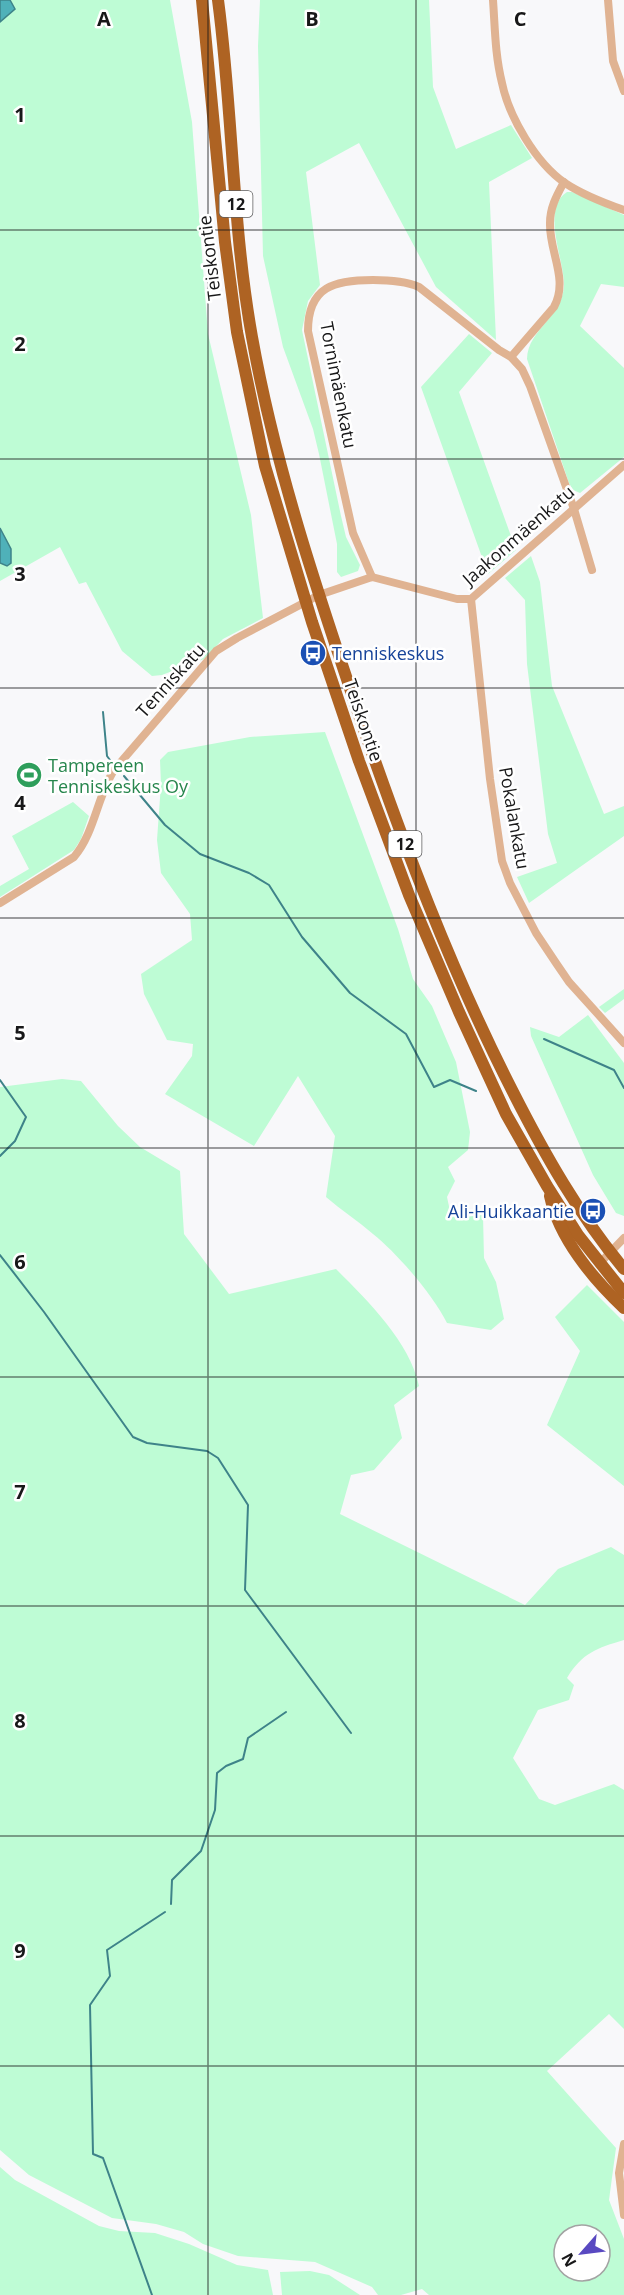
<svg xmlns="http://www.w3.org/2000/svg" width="624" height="2295" font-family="'Open Sans',sans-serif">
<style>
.green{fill:#befcd5;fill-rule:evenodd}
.water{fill:#4fb1b9;stroke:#3e8389;stroke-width:1.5}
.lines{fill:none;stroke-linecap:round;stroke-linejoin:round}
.stream{stroke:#3e8389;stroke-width:2}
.minor{stroke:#e0b392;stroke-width:8}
.highway{stroke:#ae6323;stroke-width:12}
.grid{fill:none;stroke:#181819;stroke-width:1.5;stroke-opacity:0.55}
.labels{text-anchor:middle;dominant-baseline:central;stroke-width:5;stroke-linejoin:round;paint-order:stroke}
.shield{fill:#fff;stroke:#5d5d5e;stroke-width:1.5}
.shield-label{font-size:16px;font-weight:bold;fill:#181819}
.street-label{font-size:18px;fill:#181819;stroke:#fff}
.transit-label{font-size:18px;fill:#164399;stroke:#fff;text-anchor:start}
.leisure-label{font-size:18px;fill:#27864d;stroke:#fff;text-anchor:start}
.grid-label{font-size:20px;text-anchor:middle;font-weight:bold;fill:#181819;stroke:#fff;stroke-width:5;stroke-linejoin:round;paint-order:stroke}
</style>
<rect width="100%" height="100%" fill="#f8f8fa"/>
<g class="green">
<polygon points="0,0 170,0 192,122 208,334 251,515 263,618 223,639 204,659 162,675 152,676 122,651 86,582 79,584 60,547 0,581"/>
<polygon points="260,0 429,0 433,87 456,149 511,125 532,158 489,182 496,340 436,287 359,143 306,172 320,285 308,301 302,330 341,516 346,537 360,565 358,571 341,577 337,572 337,544 319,454 313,429 283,347 263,256 258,46"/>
<path d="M567 192H572L624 215V287L601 284 580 326 624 368V457L580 493 573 490 569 483 527 359C528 329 562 318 564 286 565 261 540 209 567 192Z"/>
<polygon points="469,334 492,353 459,392 516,550 488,574 421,387"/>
<polygon points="531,556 540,582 552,686 604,814 624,806 624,836 529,903 517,877 557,863 548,834 527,664 525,600 505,578"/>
<path d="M325 732 398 929 413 979 432 1006 456 1062 470 1132 468 1150 448 1167 455 1181 447 1197 450 1211 465 1217 483 1215 484 1258 496 1282 504 1319 491 1330 447 1323C434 1296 397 1253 373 1234 358 1221 341 1210 326 1197L335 1136 298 1076 254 1146 165 1094 192 1056 193 1044 167 1040 144 994 141 974 192 940 190 914 161 873 157 840 161 784 160 760 168 752 250 737Z"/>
<polygon points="73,802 89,816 81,839 74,850 0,897 0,886 29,869 12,836"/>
<polygon points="624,989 624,999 605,1013 599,1007"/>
<polygon points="588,1015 624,1063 624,1216 616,1213 593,1175 531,1036 530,1027 559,1037"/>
<path d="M62 1079 81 1081 118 1126 140 1147 180 1171 184 1234 229 1294 336 1269C367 1300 410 1342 419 1386L394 1405 402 1438 374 1470 351 1475 340 1514 525 1605 558 1569 611 1547 624 1555V1640C597 1648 582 1653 567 1678L574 1685 569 1700 538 1710 513 1758 539 1799 555 1805 614 1784 624 1790V2029L609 2014 547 2071 616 2148 609 2200 624 2239V2295H429L422 2289 401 2295H378L372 2287 315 2262 238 2256 203 2244 184 2232 156 2224 112 2218 29 2175 0 2150V1087ZM564 2235H600V2271H564Z"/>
<polygon points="587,1285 624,1322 624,1486 547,1425 580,1351 555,1317"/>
<polygon points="0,2167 15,2180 99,2226 119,2231 155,2233 189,2244 237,2265 268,2270 273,2295 0,2295"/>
<polygon points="310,2271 329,2275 360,2295 282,2295 280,2272"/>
</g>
<g class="water">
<polygon points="0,0 10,0 15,9 0,22"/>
<polygon points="0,528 11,549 11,563 7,566 0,563"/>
</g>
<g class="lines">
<g class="stream">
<polyline points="103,712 107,756 113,764"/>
<polyline points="124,776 165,825 200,854 249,873 269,885 302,937 350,993 406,1034 434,1087 450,1080 476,1091"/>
<polyline points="544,1039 614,1070 624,1088"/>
<polyline points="0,1080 26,1117 15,1141 0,1156"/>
<polyline points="0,1255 44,1312 133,1437 147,1443 207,1451 218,1458 248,1505 245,1590 351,1733"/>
<polyline points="171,1904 172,1880 201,1851 215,1810 217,1773 226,1766 243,1759 248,1738 286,1712"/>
<polyline points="152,2295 103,2158 93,2154 90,2005 110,1976 107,1950 165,1912"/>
</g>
<g class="minor">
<path d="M493 0C495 28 495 55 502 83 509 117 536 163 565 183 583 195 604 203 624 210"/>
<polyline points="608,0 613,61 624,91"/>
<path d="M511 357 554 307C569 279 549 252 550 223 550 207 557 195 564 182"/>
<path d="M372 577 353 533 308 331C308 286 335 280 373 280 388 280 405 281 419 287L499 350 511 357 522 369 530 386 574 509 592 570"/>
<polyline points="471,599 490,779 502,861 510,883 536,933 556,963 569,982 624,1043"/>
<path d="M0 903 74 857C95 832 97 797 114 770L216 651 237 638 319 595 372 577 457 599H471L624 465"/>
<polyline points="599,1264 624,1238"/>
<polyline points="624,2144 619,2173 624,2215"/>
</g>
<g class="highway">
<polyline points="202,0 225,242 237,332 265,466 312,622 359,761 409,895 459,1012 506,1114 547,1186 578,1235 624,1293"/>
<path d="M218 0C233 112 232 226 252 337 275 466 317 591 359 715 403 843 451 971 513 1092 545 1155 579 1215 624 1269"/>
<path d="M550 1196C559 1238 593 1279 624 1308"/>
</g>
</g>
<path class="grid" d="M208 0V2295M416 0V2295M0 230H624M0 459H624M0 688H624M0 918H624M0 1148H624M0 1377H624M0 1606H624M0 1836H624M0 2066H624"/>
<defs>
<symbol id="bus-disc" viewBox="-11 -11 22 22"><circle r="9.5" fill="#1a4fb4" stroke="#fff"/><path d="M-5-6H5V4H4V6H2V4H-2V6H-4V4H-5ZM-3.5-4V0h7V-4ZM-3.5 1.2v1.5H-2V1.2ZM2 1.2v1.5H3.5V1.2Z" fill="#fff"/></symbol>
<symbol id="stadium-disc" viewBox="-11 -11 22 22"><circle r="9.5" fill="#2e9e5b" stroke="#fff"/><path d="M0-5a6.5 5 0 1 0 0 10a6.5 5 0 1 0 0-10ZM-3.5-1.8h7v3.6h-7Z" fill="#fff"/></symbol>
</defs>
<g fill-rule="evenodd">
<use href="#bus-disc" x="298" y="638" width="30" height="30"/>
<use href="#stadium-disc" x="14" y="760" width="30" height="30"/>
<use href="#bus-disc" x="578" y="1196" width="30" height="30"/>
</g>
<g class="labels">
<g class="shield">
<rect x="219.5" y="191" width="33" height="26" rx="4.5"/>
<rect x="388.5" y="831" width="33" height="26" rx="4.5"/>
</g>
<g class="shield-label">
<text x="236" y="204">12</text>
<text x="405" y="844">12</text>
</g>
<g class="street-label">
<text transform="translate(209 258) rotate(-97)">Teiskontie</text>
<text transform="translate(339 385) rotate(79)">Tornimäenkatu</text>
<text transform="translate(518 535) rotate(-41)">Jaakonmäenkatu</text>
<text transform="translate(170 680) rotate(-48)">Tenniskatu</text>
<text transform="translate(364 720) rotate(71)">Teiskontie</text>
<text transform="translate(515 818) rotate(80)">Pokalankatu</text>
</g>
<g class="transit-label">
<text x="332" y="653">Tenniskeskus</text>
<text x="574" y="1211" text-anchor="end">Ali-Huikkaantie</text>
</g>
<g class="leisure-label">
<text x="48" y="765">Tampereen<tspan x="48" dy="21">Tenniskeskus Oy</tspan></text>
</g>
</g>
<g class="grid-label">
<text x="104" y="26">A</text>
<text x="312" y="26">B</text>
<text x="520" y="26">C</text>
<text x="20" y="122">1</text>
<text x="20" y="351">2</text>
<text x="20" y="581">3</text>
<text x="20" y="810">4</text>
<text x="20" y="1040">5</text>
<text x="20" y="1269">6</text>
<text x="20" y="1499">7</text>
<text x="20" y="1728">8</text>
<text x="20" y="1958">9</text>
</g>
<g transform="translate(582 2253) rotate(242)"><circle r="28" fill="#ffffff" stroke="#a3a3a3" stroke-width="1.5"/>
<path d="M0-4.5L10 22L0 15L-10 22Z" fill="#5949c1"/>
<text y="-9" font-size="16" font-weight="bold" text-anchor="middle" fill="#181819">N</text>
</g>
</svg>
